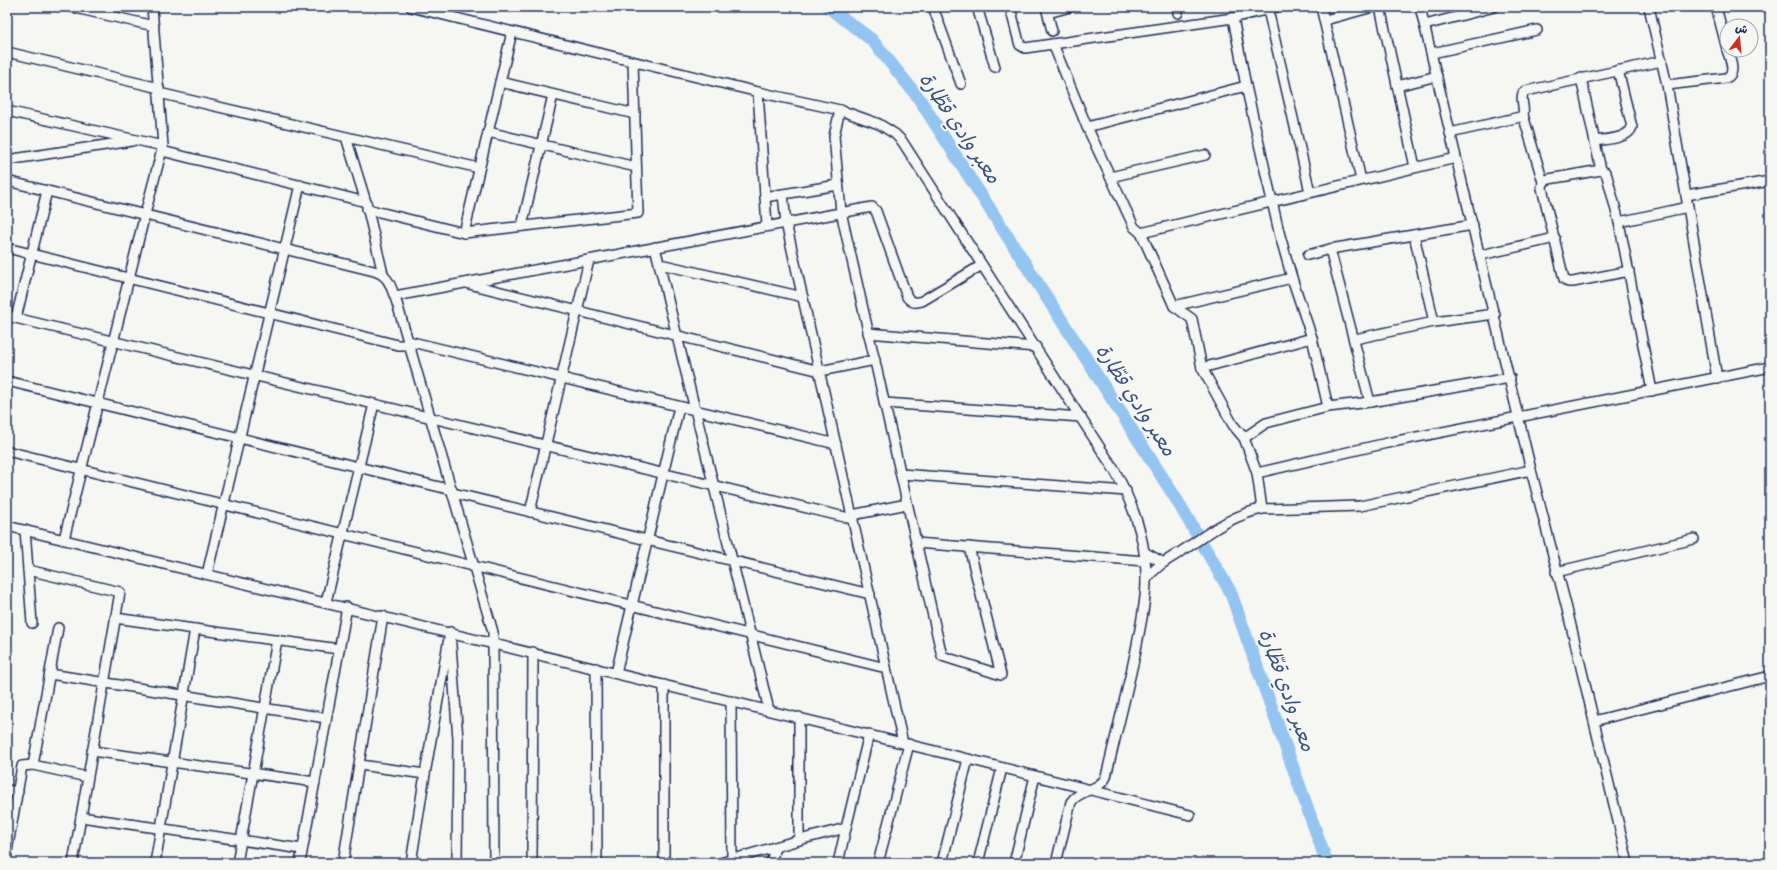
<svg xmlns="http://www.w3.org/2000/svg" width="1777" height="870" font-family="Caveat,'Playpen Sans Arabic',sans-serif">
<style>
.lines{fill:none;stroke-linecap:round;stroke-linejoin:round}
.river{stroke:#94c5f0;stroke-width:13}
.minor-casing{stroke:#1b2f5e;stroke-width:12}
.minor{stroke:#f6f6f2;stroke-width:9}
.labels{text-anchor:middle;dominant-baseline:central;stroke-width:4;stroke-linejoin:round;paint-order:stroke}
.water-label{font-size:20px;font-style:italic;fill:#395482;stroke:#f6f6f2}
</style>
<rect width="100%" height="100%" fill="#f6f6f2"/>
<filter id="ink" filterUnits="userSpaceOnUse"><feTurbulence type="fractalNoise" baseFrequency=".025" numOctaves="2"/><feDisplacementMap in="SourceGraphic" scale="8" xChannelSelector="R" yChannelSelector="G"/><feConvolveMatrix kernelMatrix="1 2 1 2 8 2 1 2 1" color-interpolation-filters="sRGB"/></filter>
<g filter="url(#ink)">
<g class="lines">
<polyline class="river" points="828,7 872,40 918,97 1175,497 1230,591 1327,863"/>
<defs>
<g id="minor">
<polyline points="71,7 154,26"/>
<path d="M411 7 758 92 840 110 879 124 895 134 902 141 1115 471C1133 504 1147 542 1146 581 1146 604 1140 627 1136 650 1127 692 1116 734 1106 777 1099 791 1080 789 1071 802L1056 863"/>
<polyline points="933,7 961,84"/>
<polyline points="977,7 995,67"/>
<polyline points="1010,7 1019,42 1020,45 1025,48 1233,18 1277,7"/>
<polyline points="1046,7 1052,31"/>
<polyline points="1177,7 1178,13"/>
<polyline points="1321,7 1361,180"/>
<polyline points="1380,7 1415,167"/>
<polyline points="1649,7 1667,85 1688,207"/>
<polyline points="1716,7 1727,49"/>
<polyline points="1268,10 1310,192"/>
<polyline points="1048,13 1070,7"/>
<polyline points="1233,18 1246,86 1279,232 1292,278 1312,338 1328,407"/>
<polyline points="1325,20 1373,7"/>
<polyline points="1425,25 1494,7"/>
<polyline points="1053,44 1087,127 1134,227 1141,233 1456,158"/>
<polyline points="7,52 159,88"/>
<polyline points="1432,53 1537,30"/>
<polyline points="1581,78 1601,170 1605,172 1607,176 1619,222 1652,391"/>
<polyline points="500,82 635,114"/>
<path d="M1667 85 1726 78C1737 73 1730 60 1727 50"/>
<polyline points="1397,86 1437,76"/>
<polyline points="758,92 767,226"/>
<polyline points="159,93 479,168"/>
<polyline points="840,110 834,136 841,212 942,656 1001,675 969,547"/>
<polyline points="7,111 163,146"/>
<polyline points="1523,115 1543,182 1542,188 1564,279 1568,282 1573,282 1629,271"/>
<polyline points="1087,127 1246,86"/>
<polyline points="488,132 636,167"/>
<path d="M1450 133 1520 117 1523 115C1525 107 1520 100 1523 93L1526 91 1662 61"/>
<polyline points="346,137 366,202 383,274"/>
<path d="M1595 141C1607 139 1628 139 1632 127L1618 70"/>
<polyline points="162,151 366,202"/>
<polyline points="7,160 132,141"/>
<polyline points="1110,177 1205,155"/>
<path d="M7 181 374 271C390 276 390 286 396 300L493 632 494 863"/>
<polyline points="1543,182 1549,179 1601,170"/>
<polyline points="783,194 786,223 903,743"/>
<polyline points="1686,195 1770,181"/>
<polyline points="765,197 838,185"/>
<polyline points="367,209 464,233 638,213 633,62"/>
<polyline points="1619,222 1688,207 1717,378"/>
<polyline points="522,226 553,95"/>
<polyline points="464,233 512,32"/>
<polyline points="1141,233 1174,306 1192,319 1202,368 1233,425 1244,438 1257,473 1262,509"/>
<polyline points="1414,235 1434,322"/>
<polyline points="655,247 769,710"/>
<polyline points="7,248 398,345 409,345"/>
<polyline points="1330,249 1370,402"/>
<polyline points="1308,255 1330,249 1473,225"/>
<polyline points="1481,255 1555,238"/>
<polyline points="660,264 803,297"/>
<polyline points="469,284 820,371 875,360"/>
<path d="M395 296 872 207 876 211 907 297C912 303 915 303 922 301L982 265"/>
<polyline points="1174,306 1292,278"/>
<polyline points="7,316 853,519"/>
<polyline points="16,318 47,191"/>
<polyline points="868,333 1036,347"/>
<polyline points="1355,339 1434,322 1495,314"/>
<polyline points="408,341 836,444"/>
<polyline points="1202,368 1312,338"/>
<polyline points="7,381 452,490"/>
<polyline points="884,403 1081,417"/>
<polyline points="1244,438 1266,423 1328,407 1370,402 1510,378"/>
<polyline points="7,451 886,668"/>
<polyline points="1531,470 1566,605 1628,863"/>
<polyline points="1257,473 1387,443 1770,367"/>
<polyline points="901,474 1126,491"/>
<polyline points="453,493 870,594"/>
<polyline points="530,512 589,260"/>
<polyline points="852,515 907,504"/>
<polyline points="7,526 968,759 1190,815"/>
<polyline points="25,530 32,623"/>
<polyline points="64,539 145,214 163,146 152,7"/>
<polyline points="916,543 1145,561"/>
<polyline points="1144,552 1162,562"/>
<polyline points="28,570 120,592 73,863"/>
<polyline points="1556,572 1694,539"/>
<polyline points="207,574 300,185"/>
<path d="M1146 580C1156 565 1170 559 1185 549 1209 533 1232 515 1262 509L1360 506 1531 470 1420 7"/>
<polyline points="326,602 374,404"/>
<polyline points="115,618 339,649"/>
<polyline points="58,628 33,765 87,777"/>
<polyline points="596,668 597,863"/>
<polyline points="616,673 679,407"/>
<polyline points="50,674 326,718"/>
<polyline points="731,701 732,859"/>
<polyline points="799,717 799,840"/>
<polyline points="1594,721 1770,676"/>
<polyline points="92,751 315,782"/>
<polyline points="360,765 425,774"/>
<polyline points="7,790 18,792"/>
<polyline points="81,817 302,849"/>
<polyline points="7,851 22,766 33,765"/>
<polyline points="155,863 195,629"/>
<polyline points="237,863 277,640"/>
<polyline points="300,863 347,607"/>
<polyline points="343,863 383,616"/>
<polyline points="411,863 425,774 450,632 458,739 457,863"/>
<polyline points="532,863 533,652"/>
<polyline points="664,863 664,685"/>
<polyline points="720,863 799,840 846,828 869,734"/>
<polyline points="771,863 775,847"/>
<polyline points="838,863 846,828"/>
<polyline points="878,863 909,744"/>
<polyline points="942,863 968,759"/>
<polyline points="978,863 1002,768"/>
<polyline points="1014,863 1035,776"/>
</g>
</defs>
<use href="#minor" class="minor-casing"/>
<use href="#minor" class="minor"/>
</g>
</g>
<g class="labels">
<g class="water-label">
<text transform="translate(960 128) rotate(56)">معبر وادي قطّارة</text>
<text transform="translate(1136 400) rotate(57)">معبر وادي قطّارة</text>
<text transform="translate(1287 690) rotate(70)">معبر وادي قطّارة</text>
</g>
</g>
<rect width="1777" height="870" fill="none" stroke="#f6f6f2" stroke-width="24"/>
<rect x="12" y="12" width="1753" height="846" fill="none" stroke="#1b2f5e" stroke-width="1.5" filter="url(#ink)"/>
<g transform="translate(1739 38) rotate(16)"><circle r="19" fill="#f6f6f2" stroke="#9ea6b7"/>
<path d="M0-3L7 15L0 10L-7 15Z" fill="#c8321e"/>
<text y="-6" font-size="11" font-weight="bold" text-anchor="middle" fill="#1b2f5e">ش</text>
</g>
</svg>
